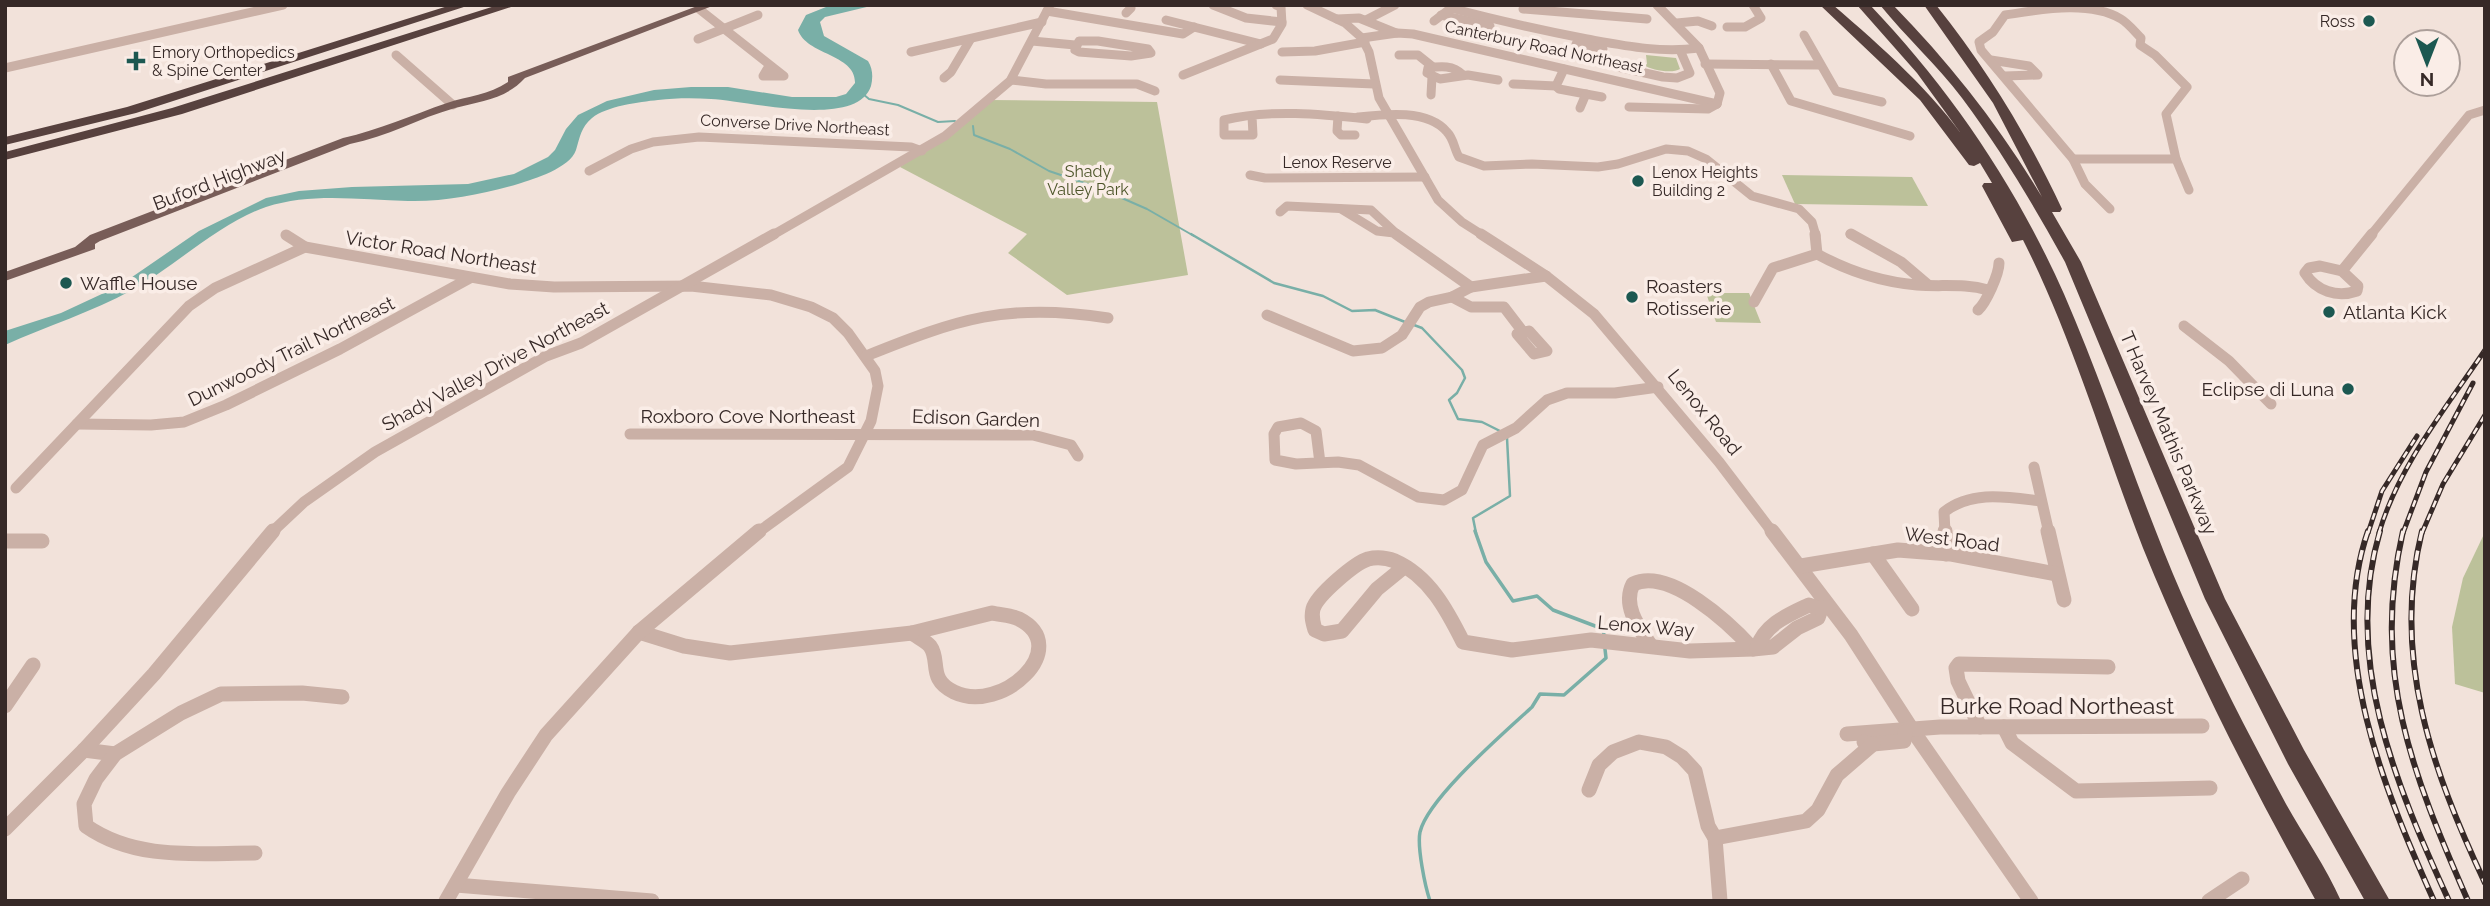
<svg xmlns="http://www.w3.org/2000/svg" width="2490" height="906" font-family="Raleway,sans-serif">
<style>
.green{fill:#bcc19a}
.water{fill:#79afa7}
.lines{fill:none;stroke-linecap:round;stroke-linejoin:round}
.stream-far2{stroke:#79afa7;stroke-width:2}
.stream-far1{stroke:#79afa7;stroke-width:2.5}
.stream{stroke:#79afa7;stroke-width:3.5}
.minor-far2{stroke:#cab0a6;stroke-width:9}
.minor-far1{stroke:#cab0a6;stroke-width:11}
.minor{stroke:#cab0a6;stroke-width:15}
.major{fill:#785d58;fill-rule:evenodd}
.highway{fill:#57413e;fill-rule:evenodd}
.rail-far1-casing{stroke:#362927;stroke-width:5}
.rail-casing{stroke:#362927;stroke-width:6}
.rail-far1{stroke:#faede7;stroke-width:2.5;stroke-dasharray:7;stroke-linecap:butt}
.rail{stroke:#faede7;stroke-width:3.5;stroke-dasharray:10;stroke-linecap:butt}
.poi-dot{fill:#1c5851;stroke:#faede7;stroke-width:2.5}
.labels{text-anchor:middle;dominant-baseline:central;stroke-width:7;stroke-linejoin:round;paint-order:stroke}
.far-poi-label{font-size:16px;fill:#362927;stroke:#faede7;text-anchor:start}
.far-street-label{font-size:16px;fill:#362927;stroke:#faede7}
.far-park-label{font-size:16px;fill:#4d552a;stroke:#faede7}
.street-label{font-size:19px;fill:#362927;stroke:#faede7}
.poi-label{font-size:19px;fill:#362927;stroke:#faede7;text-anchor:start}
.near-street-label{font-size:23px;fill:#362927;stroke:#faede7}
</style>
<rect width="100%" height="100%" fill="#f2e2da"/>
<g class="green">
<path d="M1646 55 1676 58 1680 69C1672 74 1651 70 1644 65L1647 64Z"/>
<polygon points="987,100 1157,102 1188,275 1067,295 1008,253 1027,234 900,167"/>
<polygon points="1782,175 1912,177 1928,206 1795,204"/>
<polygon points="1706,293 1749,293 1761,323 1716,322"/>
<polygon points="2485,532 2485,693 2455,684 2452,627 2463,578"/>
</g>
<path class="water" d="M831 5H875L825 17 820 22 824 36 868 61C873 69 873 78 871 86 857 130 744 100 711 99 694 98 675 98 658 100 639 102 607 106 592 118 581 127 580 137 576 150 570 168 534 179 518 184 484 194 444 202 408 201 361 200 312 192 266 207 221 222 174 267 132 290 92 312 47 326 5 345V331L61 313 119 286 199 231 266 198 299 191 352 187 468 184 514 174 548 157 555 150 566 129 578 115 607 101 654 90 691 87H728L792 97H836L846 94 855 83C856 54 806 55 798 30L806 15Z"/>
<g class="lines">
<g class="stream-far2">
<polyline points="863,94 869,99 898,105 938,122 955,121"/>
<polyline points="973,126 974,135 1010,149 1049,171 1099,188 1147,209 1194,236"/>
</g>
<g class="stream-far1">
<polyline points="1191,234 1274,283 1323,296 1352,311 1375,310 1405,322"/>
<polyline points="1414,325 1422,328 1462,370 1465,378 1457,393 1449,400 1458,419 1482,422 1500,431"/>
<polyline points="1476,533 1473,518 1510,496 1507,438"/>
</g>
<g class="stream">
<polyline points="1475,531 1486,562 1513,601 1537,596 1553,610 1603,629 1604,635"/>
<path d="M1430 901C1425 886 1417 847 1420 832 1428 798 1505 732 1532 707L1540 694 1564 695 1606 658 1605 649"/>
</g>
<g class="minor-far2">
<polyline points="1213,5 1246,18 1282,22"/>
<polyline points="1307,5 1345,23 1362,38 1369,52 1379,98 1438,200 1462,222 1484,236"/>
<polyline points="1657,5 1699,48 1720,93 1717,104"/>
<polyline points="699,9 784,76 763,76 769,66"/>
<polyline points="1523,9 1647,19"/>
<polyline points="1047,11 1183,34 1194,27"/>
<polyline points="1126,13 1131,8 1130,5"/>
<polyline points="1441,15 1490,26"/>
<polyline points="1337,19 1359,18 1396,33"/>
<polyline points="1166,20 1261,44"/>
<polyline points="1366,20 1395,5"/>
<path d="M1434 21 1451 8C1496 20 1541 30 1587 39 1626 46 1660 53 1699 48"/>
<polyline points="1677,23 1698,21 1712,26"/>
<polyline points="1727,27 1745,27 1761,18 1753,5"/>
<polyline points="1804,35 1836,91 1882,102"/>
<polyline points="1362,38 1397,33 1413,34 1717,104"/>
<polyline points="698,39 758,15"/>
<polyline points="1032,41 1075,45"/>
<polygon points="1079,41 1098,41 1148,49 1151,53 1131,56 1079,52 1075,50"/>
<polyline points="1576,44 1603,49"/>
<polyline points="911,52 1042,22"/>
<polyline points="1282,52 1315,51 1365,42"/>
<polyline points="396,55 453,105"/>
<polyline points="1399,55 1418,55 1433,67"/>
<polyline points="1991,60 2029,66 2038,75 2005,76"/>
<polyline points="1705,64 1820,65"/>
<polyline points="1771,64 1791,101 1910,136"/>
<polyline points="1618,67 1663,77 1677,78 1690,73 1680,50"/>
<polyline points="5,68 283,5"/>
<polyline points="1564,69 1556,86 1559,89 1602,97"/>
<polyline points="1183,75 1273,39 1282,24 1281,7 1276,5"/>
<path d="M1463 75C1453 65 1441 66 1428 68L1427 73 1440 79 1468 75 1498 80"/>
<polyline points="944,78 951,72 970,40"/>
<polyline points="1011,80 1046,84 1137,84 1155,91"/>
<polyline points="1280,80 1374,84"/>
<polyline points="1513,84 1556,86"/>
<polyline points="1431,95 1432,77"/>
<polyline points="1629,107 1708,109 1717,104"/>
<polyline points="1580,108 1586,94"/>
<path d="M1252 116 1253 135H1224V120C1270 109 1321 114 1367 119"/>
<polyline points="1338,116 1337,131 1341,135 1355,135"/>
<path d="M1358 117C1385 114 1428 109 1447 132 1454 139 1454 149 1459 157L1484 166 1532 164 1598 167 1618 164 1666 149 1688 151 1706 159 1752 196 1799 209 1812 222 1816 236"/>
<polyline points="2073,159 2176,159"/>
<polyline points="589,171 631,149 653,142 699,137 911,147 922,151"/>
<polyline points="1250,175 1265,178 1425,177"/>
<polyline points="1341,209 1377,231 1394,233"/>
<path d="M2110 209 2085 184 2073 159 1981 50 1979 42 1993 32 2005 15C2039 10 2089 0 2121 19 2128 23 2135 32 2141 38L2140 45 2155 55 2187 87 2166 114 2176 159 2189 190"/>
<polyline points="1280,212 1287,206 1371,210 1399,236"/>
<polyline points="1850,234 1855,236"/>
<polyline points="771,236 945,136 1010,81 1050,5"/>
<polyline points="2370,236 2469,115 2485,110"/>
</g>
<g class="minor-far1">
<polyline points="1396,234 1471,287"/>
<polyline points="1481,234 1546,276 1594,314 1719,462 1773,533"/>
<polyline points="1851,234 1901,262 1928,285"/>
<polyline points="286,235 305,247 510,284 554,287 691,286 771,295 811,307 833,318 848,333 875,371 878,386 871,421 848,467 757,533"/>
<path d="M1817 254C1848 271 1881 282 1917 285 1941 287 1964 283 1988 290"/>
<path d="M2320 266 2342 271 2358 286 2357 291C2337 298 2316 291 2305 273L2309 268Z"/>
<polyline points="2342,271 2372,234"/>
<polyline points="1452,297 1471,307 1504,307 1523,332"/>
<polyline points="1754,302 1773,268 1817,254 1815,234"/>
<path d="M1978 310C1986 303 1999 274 1999 263"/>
<polyline points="1267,315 1353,351 1382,348 1402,335 1420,307 1429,302 1452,297 1471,287 1546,276"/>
<polyline points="2184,326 2229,361 2271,404"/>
<polygon points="1529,331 1547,351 1534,354 1517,334"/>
<path d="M866 356C958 319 1007 302 1108 318"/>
<polyline points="77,424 151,425 184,422 226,405 340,349 470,278"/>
<polyline points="630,434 1033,435 1071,445 1078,456"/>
<polyline points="1320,463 1316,431 1301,423 1278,427 1274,434 1275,460 1296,464 1338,462 1359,465 1418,497 1444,500 1462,490 1483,445 1516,428 1547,400 1567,393 1615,393 1658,387"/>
<polyline points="2034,467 2049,533"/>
<polyline points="16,488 189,306 215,288 305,247"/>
<polyline points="271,533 304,502 375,452 546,356 581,343 774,234"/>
<path d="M1945 533 1944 512C1972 490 2007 497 2041 501"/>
</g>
<g class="minor">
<polyline points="1772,531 1851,635 1913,731 2031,901"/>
<polyline points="1945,531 1946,554"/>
<polyline points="2048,531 2064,600"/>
<polyline points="5,541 42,541"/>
<polyline points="1873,554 1912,609"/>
<polyline points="1801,566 1898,550 1950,554 2056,574"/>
<path d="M1404 567 1377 589 1342 631 1324 634 1315 630C1313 623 1311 617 1313 609 1317 595 1355 563 1368 559 1376 557 1387 558 1395 561 1429 576 1447 610 1463 642L1512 650 1591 640 1690 651 1753 649 1773 647 1797 628 1818 618 1821 609"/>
<path d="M992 613C1000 615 1011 615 1019 619 1074 647 1002 715 954 692 927 679 941 661 930 646 926 641 917 637 912 633Z"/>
<polyline points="639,632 684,646 730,653 912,633"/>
<path d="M1651 646C1639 628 1622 606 1633 584 1670 567 1730 624 1753 649"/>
<path d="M1757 648C1765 624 1788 615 1809 605L1821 609 1828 607"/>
<polyline points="5,706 33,665"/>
<polyline points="1980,727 1958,681 1956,668 1959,664 2108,667"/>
<polyline points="2004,727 2012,743 2076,791 2210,788"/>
<polyline points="1847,734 1940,727 2202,726"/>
<polyline points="1864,742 1873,744 1904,741 1905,732"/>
<polyline points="84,750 115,754"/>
<polyline points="1589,790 1599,765 1613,752 1639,742 1666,747 1682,757 1695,771 1708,826 1715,838 1720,901"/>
<polyline points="5,829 84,750 154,674 273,531"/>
<polyline points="1715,838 1806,821 1818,810 1837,775 1873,744"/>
<path d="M255 853C197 853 136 861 86 826L84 804 96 779 115 754 181 713 221 694 302 693 342 697"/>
<polyline points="456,885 652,901"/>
<polyline points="446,901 508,793 546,735 639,632 759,531"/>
<polyline points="2209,901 2242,879"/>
</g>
<path class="major" d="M700 5H715L525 78C506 99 481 101 455 108 419 118 387 137 350 144L100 241 95 244V249L5 281V272L75 247 90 235 343 138C379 130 412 115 447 103 468 96 489 95 508 82V77Z"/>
<g class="highway">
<polygon points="451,5 470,5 136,113 5,145 5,137 127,107"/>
<polygon points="498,5 517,5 182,114 5,160 5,152 172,108"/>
<path d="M1820 5H1833C1883 48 1933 92 1970 146L1917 73 1857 5H1870C1951 90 2016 186 2064 294 2107 393 2139 496 2182 595 2213 666 2249 735 2286 804 2304 836 2326 867 2341 901H2316C2252 786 2192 669 2143 548 2103 445 2073 339 2023 240L2012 242 1982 186 1984 183H1992L1980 163 1974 166 1969 165 1920 100Z"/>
<path d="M1880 5H1893C1950 63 2000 127 2042 197L1993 103 1924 5H1936C1987 69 2028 136 2062 209L2060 212H2052L2081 262 2225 599 2304 750 2390 901H2365L2288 764 2205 599 2065 262C2034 206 2001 150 1962 98 1937 65 1906 37 1880 5Z"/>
</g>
<defs>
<g id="rail-far1">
<polyline points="2368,533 2382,491 2417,436"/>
<path d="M2379 533C2399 465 2446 408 2485 350"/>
<polyline points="2403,533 2426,472 2473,383"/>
<polyline points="2422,533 2443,484 2485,415"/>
</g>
<g id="rail">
<path d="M2368 531C2326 652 2385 791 2434 901"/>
<path d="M2380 531C2342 659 2396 785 2449 901"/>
<path d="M2403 531C2371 672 2412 773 2468 901"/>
<path d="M2422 531C2391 657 2432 770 2485 883"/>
</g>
</defs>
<use href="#rail-far1" class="rail-far1-casing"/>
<use href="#rail" class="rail-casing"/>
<use href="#rail-far1" class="rail-far1"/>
<use href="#rail" class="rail"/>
</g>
<g class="poi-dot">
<circle cx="2369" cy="21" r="7"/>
<path d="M132.5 50.5h7v7h7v7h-7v7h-7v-7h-7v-7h7z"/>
<circle cx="1638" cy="181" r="7"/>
<circle cx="66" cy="283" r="7"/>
<circle cx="1632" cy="297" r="7"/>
<circle cx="2329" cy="312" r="7"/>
<circle cx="2348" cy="389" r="7"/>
</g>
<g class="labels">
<g class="far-poi-label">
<text x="2355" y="21" text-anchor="end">Ross</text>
<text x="152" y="52">Emory Orthopedics<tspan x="152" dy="18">&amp; Spine Center</tspan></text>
<text x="1652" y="172">Lenox Heights<tspan x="1652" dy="18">Building 2</tspan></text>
</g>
<g class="far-street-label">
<text transform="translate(1544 47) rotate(12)">Canterbury Road Northeast</text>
<text transform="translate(795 125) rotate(3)">Converse Drive Northeast</text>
<text x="1337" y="162">Lenox Reserve</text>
</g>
<g class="far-park-label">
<text x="1088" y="171">Shady<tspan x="1088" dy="18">Valley Park</tspan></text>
</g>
<g class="street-label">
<text transform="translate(219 179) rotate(-21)">Buford Highway</text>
<text transform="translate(441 252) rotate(9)">Victor Road Northeast</text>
<text transform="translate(291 351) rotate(-26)">Dunwoody Trail Northeast</text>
<text transform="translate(495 366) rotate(-28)">Shady Valley Drive Northeast</text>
<text transform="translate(1705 412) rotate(51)">Lenox Road</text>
<text x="748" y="416">Roxboro Cove Northeast</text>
<text transform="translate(976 418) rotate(2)">Edison Garden</text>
<text transform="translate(2169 433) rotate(67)">T Harvey Mathis Parkway</text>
<text transform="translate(1952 539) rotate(7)">West Road</text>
<text transform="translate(1646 626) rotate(5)">Lenox Way</text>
</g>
<g class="poi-label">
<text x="80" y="283">Waffle House</text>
<text x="1646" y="286">Roasters<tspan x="1646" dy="22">Rotisserie</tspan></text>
<text x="2343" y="312">Atlanta Kick</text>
<text x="2334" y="389" text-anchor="end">Eclipse di Luna</text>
</g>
<g class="near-street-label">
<text x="2057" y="705">Burke Road Northeast</text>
</g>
</g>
<rect width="2490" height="906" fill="none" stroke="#362927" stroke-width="14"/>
<g transform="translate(2427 63) rotate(180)"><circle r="33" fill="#faede7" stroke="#ac9f9a" stroke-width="2"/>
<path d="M0-5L12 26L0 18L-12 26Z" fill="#1c5851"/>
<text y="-10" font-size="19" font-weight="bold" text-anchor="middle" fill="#362927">N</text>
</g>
</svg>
